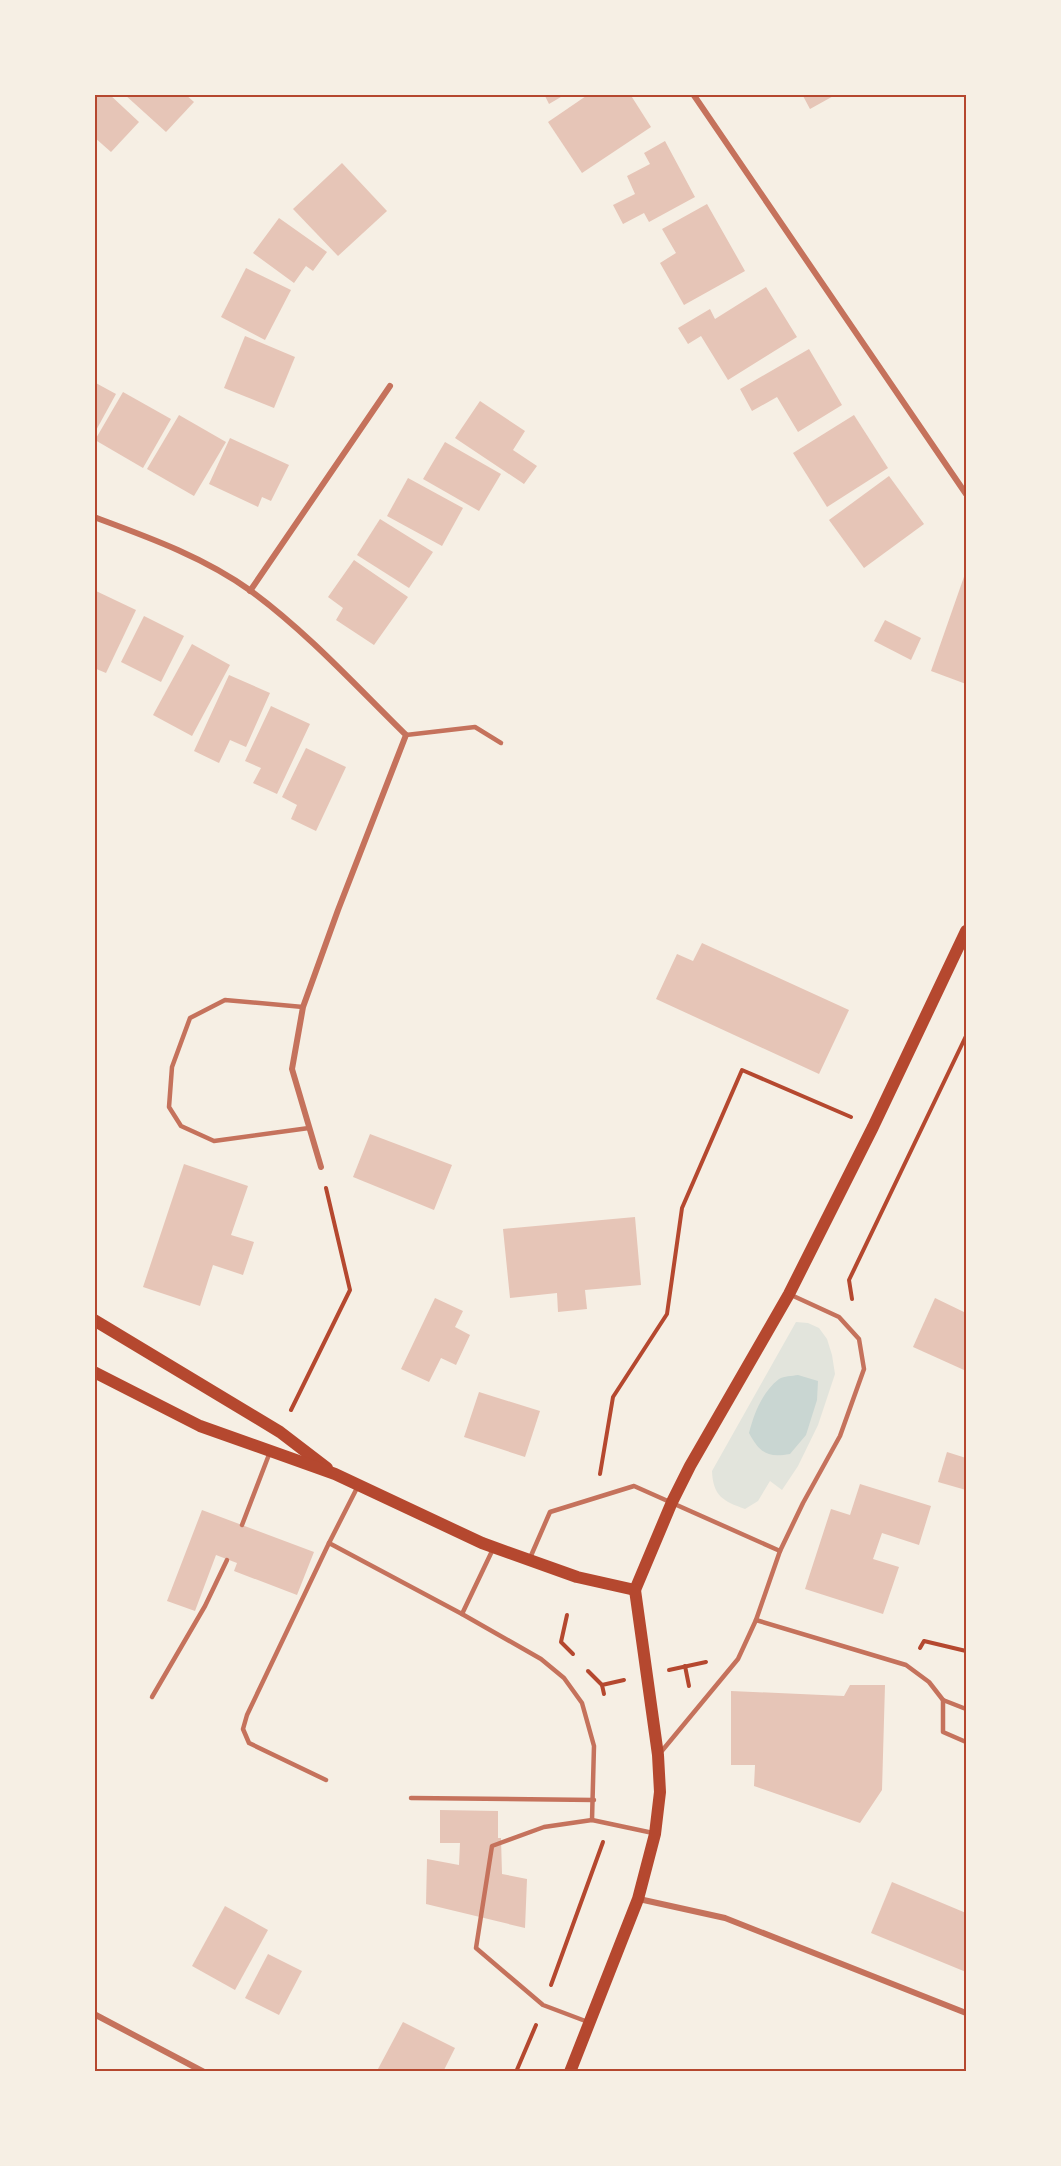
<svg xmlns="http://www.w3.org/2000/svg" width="1061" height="2166" font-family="'DejaVu Sans',sans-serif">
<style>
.green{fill:#e2e4dc}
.water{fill:#c9d6d2}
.building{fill:#e6c5b7}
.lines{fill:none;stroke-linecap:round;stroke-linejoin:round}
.path{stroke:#b5482f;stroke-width:4}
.service{stroke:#c5725c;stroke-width:4.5}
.minor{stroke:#c5725c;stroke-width:6}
.secondary{stroke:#b5482f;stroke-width:12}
.neatline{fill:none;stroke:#b5482f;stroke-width:2}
</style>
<rect width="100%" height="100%" fill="#f6efe4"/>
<path class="green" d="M796 1322 808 1323 819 1328 827 1339 832 1355 835 1374 818 1425 798 1466 782 1490 770 1481 758 1501 745 1509C723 1501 713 1496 712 1471Z"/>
<path class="water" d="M798 1375 818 1381 817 1400 806 1435 790 1454C767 1458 760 1453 749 1433 754 1414 762 1392 779 1379 784 1376 792 1376 798 1375Z"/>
<g class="building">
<polygon points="94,94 109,94 139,122 111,152 94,137"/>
<polygon points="124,94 185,94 194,102 166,132"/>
<polygon points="544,94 566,94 549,104"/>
<polygon points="589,94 630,94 651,127 582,173 548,122"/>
<polygon points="802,94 837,94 810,109"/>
<polygon points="665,141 695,197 649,222 644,213 623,224 613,205 635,194 627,176 650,164 644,153"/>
<polygon points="342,163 387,211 338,256 293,209"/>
<polygon points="707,204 745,271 684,305 660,263 676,253 662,229"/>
<polygon points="279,218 327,252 313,271 306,266 294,283 253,253"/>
<polygon points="246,268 291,290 265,340 221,317"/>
<polygon points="766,287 797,337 728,380 701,336 688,344 678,328 710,309 715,319"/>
<polygon points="245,336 295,357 274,408 224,388"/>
<polygon points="809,349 842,405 798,432 777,397 752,411 740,389"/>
<polygon points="94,382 116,394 94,434"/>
<polygon points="123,392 171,419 143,468 95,440"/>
<polygon points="480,401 525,431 513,450 537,466 524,484 455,438"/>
<polygon points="179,415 226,442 194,496 147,469"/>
<polygon points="854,415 888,468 827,507 793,453"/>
<polygon points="230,438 289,465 271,501 262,497 258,507 209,484"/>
<polygon points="445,442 501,474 479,511 423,479"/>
<polygon points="889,476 924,524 864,568 829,520"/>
<polygon points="408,478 463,508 442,546 387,516"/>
<polygon points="380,519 433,552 409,588 357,555"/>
<polygon points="354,560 408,597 374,645 336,620 343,608 328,597"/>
<polygon points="966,571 966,684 931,671"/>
<polygon points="96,591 136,610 106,673 94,668"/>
<polygon points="144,616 184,636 161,682 121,662"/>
<polygon points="885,620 921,638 911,660 874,641"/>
<polygon points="192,644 230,665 192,736 153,715"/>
<polygon points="229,675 270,693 246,747 230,740 219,763 194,751"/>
<polygon points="271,706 310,724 277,794 253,783 261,768 245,761"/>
<polygon points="306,748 346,767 316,831 291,819 297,805 282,797"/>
<polygon points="702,943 849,1010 819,1074 656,999 677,954 693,961"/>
<polygon points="370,1134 452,1165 434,1210 353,1177"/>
<polygon points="184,1164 248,1186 231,1235 254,1242 243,1275 213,1265 200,1306 143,1287"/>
<polygon points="635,1217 641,1285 585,1290 587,1309 558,1312 557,1293 510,1298 503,1229"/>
<polygon points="435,1298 463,1311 455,1327 470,1335 456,1365 441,1358 429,1382 401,1369"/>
<polygon points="935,1298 966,1313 966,1365 964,1370 913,1347"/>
<polygon points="479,1392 540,1411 525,1457 464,1437"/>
<polygon points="947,1452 966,1458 966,1490 938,1482"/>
<polygon points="860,1484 931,1506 919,1545 882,1533 873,1559 899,1567 883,1614 805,1589 831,1509 850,1515"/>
<polygon points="202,1510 314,1552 297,1595 234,1571 237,1563 216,1555 195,1611 167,1601"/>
<polygon points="850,1685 885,1685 882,1790 860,1823 754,1786 755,1765 731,1765 731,1691 844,1696"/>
<polygon points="440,1810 498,1811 498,1838 501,1838 502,1874 527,1879 525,1928 426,1904 427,1859 459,1865 460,1843 440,1843"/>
<polygon points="892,1882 966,1913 966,1972 871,1933"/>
<polygon points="225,1906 268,1930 235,1990 192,1966"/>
<polygon points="268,1954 302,1971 279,2015 245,1998"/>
<polygon points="403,2022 455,2048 443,2072 383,2072 378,2069"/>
</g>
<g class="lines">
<g class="path">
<polyline points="852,1299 849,1280 966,1036"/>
<polyline points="291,1410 350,1290 326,1188"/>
<polyline points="600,1474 613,1397 667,1314 682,1208 742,1070 851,1117"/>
<polyline points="567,1615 561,1642 573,1654"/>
<polyline points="920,1648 924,1641 966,1651"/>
<polyline points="685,1666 689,1686"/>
<polyline points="669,1670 706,1662"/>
<polyline points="588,1671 602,1685"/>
<polyline points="604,1694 602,1685 624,1680"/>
<polyline points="551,1985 603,1842"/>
<polyline points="516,2072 536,2025"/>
</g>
<g class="service">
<polyline points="406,735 475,727 501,743"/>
<polyline points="303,1007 225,1000 190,1018 172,1067 169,1107 181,1126 214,1141 309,1128"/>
<polyline points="358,1486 329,1543 462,1614 541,1659 564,1678 582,1703 594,1746 592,1820"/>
<polyline points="242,1525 270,1452"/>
<polyline points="530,1558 550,1512 634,1486 780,1551"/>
<polyline points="462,1614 493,1549"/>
<polyline points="756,1620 906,1665 929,1682 943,1700 966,1709"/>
<polyline points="152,1697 205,1606 227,1560"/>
<polyline points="943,1700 943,1732 966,1742"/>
<polyline points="661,1752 738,1659 756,1620 780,1551 803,1503 840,1436 864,1369 859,1339 839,1317 789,1294"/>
<polyline points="326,1780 249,1743 243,1729 247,1715 329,1543"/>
<polyline points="411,1798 594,1800"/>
<polyline points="588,2022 543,2005 476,1948 492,1846 544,1827 592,1820 653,1833"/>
</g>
<g class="minor">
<polyline points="693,94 966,494"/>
<path d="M94 517C148 537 204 557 251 591 308 633 356 686 406 735L338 910 303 1007 292 1069 321 1167"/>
<polyline points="250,591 390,386"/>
<polyline points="639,1899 725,1918 966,2013"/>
<polyline points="94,2014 204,2072"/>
</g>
<g class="secondary">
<polyline points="94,1320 280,1432 327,1468"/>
<polyline points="94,1372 200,1426 335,1474 482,1543 577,1577 635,1590"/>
<polyline points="635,1590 672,1502 690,1466 789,1294 873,1127 966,931"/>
<polyline points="570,2072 638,1899 655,1834 660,1792 658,1755 635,1590"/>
</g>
</g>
<rect width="1061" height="2166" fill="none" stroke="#f6efe4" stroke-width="192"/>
<rect x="96" y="96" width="869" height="1974" class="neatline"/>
</svg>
